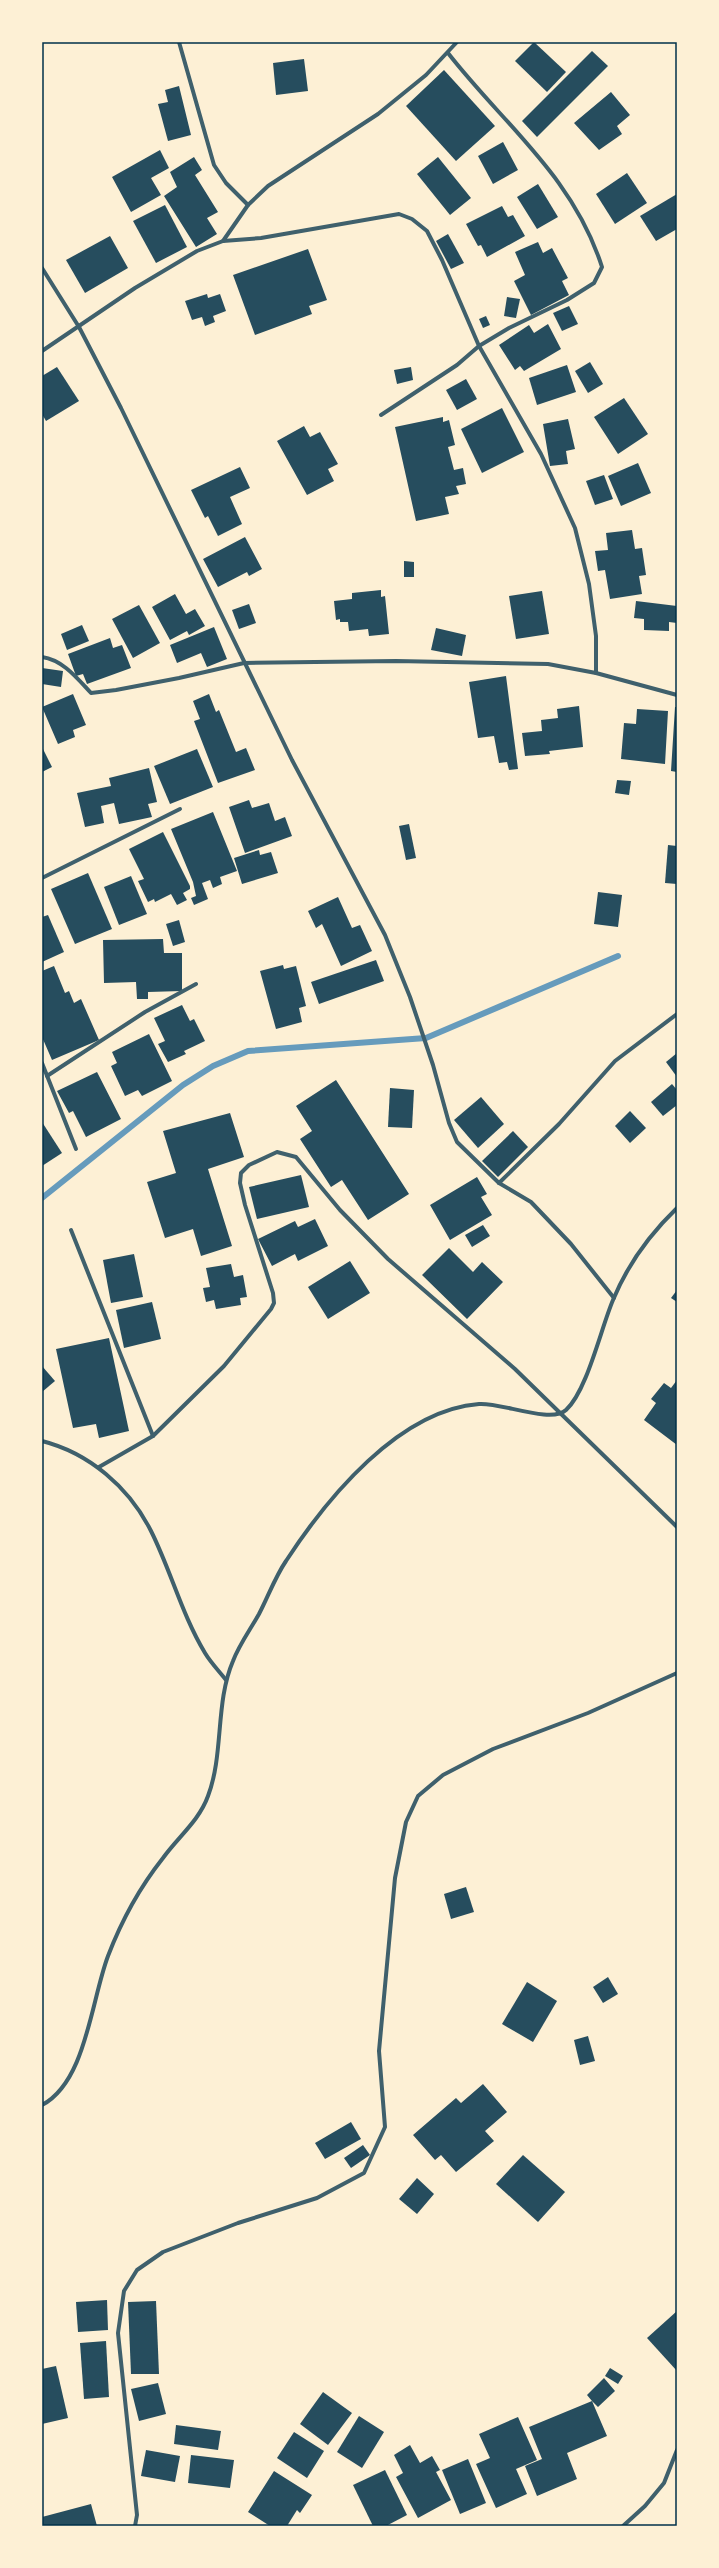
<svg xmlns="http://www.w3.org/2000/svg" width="719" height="2568" font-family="'Nunito Sans',sans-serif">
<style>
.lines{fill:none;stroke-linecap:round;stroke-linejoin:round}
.stream{stroke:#669bbc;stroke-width:6}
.building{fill:#264d5e}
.minor{stroke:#3f606c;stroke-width:4}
.neatline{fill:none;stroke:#003049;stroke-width:1.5}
</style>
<rect width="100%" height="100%" fill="#fdf0d5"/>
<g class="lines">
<polyline class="stream" points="42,1198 183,1085 213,1066 248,1051 426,1038 618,956"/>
</g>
<g class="building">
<polygon points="534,42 566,72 547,92 515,61"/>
<polygon points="592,51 608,66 537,137 522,121"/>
<polygon points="304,59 308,91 276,95 273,63"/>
<polygon points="444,70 495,126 456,161 406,106"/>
<polygon points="179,86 191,135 168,141 158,104 168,102 165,90"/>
<polygon points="611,92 630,115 617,126 622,134 599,150 574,123"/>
<polygon points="503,142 518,170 493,184 478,156"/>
<polygon points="160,150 169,168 151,178 161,195 131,212 112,177"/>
<polygon points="194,157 202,170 195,175 218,212 207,218 217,234 196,247 164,196 177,187 170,172"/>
<polygon points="438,157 471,198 450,215 417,174"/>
<polygon points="627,173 647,203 615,224 596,194"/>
<polygon points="538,184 558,217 537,229 517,197"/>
<polygon points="677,194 677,229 656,241 640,216"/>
<polygon points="165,205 187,247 156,263 133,221"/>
<polygon points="502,206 508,217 513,215 525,236 487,257 481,245 478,246 466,224"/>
<polygon points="448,234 464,263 451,269 436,241"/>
<polygon points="110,236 128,268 85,293 66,260"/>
<polygon points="538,242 543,253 552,248 568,278 562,281 569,295 531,315 514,281 525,275 515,252"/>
<polygon points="308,249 327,300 309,306 312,314 255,335 233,275"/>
<polygon points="207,294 208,298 220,294 226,311 213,316 215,322 205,326 202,317 192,320 185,301"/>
<polygon points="507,297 520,299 516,318 504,316"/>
<polygon points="569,306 578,324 562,331 553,313"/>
<polygon points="486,316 490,325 483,328 479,319"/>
<polygon points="548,324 561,349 524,371 520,366 515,370 499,345 529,325 534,333"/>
<polygon points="590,362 603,384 588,393 575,371"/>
<polygon points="567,365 576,392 537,405 529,378"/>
<polygon points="57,367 79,401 46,421 42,414 42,376"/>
<polygon points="411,367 413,380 397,384 394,370"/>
<polygon points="466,379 477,399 457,410 446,390"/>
<polygon points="624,398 648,434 618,454 594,417"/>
<polygon points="502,408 524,452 482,473 461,429"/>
<polygon points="443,417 443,422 449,420 455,445 448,447 454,470 463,468 466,484 456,486 459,494 445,497 449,514 416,521 395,427"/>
<polygon points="568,419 575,449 566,451 568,464 550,466 543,424"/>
<polygon points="304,426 310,437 320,432 338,464 328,469 334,481 307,495 277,441"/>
<polygon points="638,463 651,493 621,506 608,476"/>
<polygon points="240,467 250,488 230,497 242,524 218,536 208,516 205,518 191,490"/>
<polygon points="604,475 613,499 595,505 586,481"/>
<polygon points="632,530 635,549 642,548 646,575 639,576 642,594 610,599 605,570 598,571 595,551 608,550 606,533"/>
<polygon points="245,537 262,569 249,576 247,572 218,587 203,559"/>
<polygon points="404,561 414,562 414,577 404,577"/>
<polygon points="381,590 381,597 385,596 389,634 369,636 368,629 349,631 348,622 340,622 340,619 336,620 334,601 352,599 352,593"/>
<polygon points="542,591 549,634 516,639 509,596"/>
<polygon points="175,594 186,614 195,609 205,626 189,635 187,631 170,640 152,607"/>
<polygon points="636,601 677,606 677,623 669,622 669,631 644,630 644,619 634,618"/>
<polygon points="249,604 256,623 239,629 232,610"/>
<polygon points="139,605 160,643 133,658 112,619"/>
<polygon points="82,625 89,641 67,650 61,634"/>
<polygon points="214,627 227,659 207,667 201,653 177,663 170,645"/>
<polygon points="436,628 466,635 462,656 431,650"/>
<polygon points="110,638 113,648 122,645 131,668 87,684 83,674 76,676 68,654"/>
<polygon points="42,668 63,671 61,687 42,684"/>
<polygon points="506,676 518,769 509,770 507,762 499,763 494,736 478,738 469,682"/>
<polygon points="73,694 86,725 73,730 75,737 58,744 42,707"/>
<polygon points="209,694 216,712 219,710 236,752 246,748 255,770 218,783 194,721 200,719 193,701"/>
<polygon points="579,706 583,747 549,751 550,754 525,756 522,733 542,731 541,720 558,718 557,709"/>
<polygon points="675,707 677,707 677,772 671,771"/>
<polygon points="637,709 668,711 665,764 621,759 624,723 636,724"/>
<polygon points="42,747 52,767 42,772"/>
<polygon points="197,749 213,787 170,804 154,766"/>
<polygon points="149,768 157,802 148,804 152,817 119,824 114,803 101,806 104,823 85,827 77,793 111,786 109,778"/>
<polygon points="617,780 631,781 629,795 615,793"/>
<polygon points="249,800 252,808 269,803 275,821 285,817 292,836 245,853 229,807"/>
<polygon points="213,812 237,871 220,877 222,884 213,888 210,880 202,883 208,899 194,905 191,898 196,896 193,882 171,829"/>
<polygon points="409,824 416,858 406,860 399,826"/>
<polygon points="163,832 190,886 190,889 183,893 187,900 177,905 171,894 155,902 154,899 148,902 138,881 144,879 129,849"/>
<polygon points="668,845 677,846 677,884 665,883"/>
<polygon points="259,850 260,855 271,852 278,873 242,884 234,858"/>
<polygon points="88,873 112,929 75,944 51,889"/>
<polygon points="131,876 147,914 119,925 104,887"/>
<polygon points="598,892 622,895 618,927 594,924"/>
<polygon points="338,897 352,928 360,925 372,951 341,966 322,924 316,928 308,911"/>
<polygon points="48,915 64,952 42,962 42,917"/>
<polygon points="179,920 185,942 173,946 166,924"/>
<polygon points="163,939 164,953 182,953 182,991 148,992 148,999 137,999 136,982 104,983 103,940"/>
<polygon points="376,960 384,981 319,1004 311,982"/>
<polygon points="283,965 284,969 296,966 306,1006 299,1008 302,1022 276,1029 260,971"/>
<polygon points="54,966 65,993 69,991 74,1003 81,999 99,1040 52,1060 42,1037 42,971"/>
<polygon points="182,1005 190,1021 194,1019 205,1041 184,1051 186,1054 168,1062 158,1044 165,1041 154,1018"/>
<polygon points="149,1034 172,1081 142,1096 138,1090 125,1096 111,1066 117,1063 112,1052"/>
<polygon points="677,1053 677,1077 666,1062"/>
<polygon points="97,1072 121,1119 86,1137 73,1111 69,1113 57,1091"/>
<polygon points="336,1080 409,1194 368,1220 342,1180 331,1187 300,1139 312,1131 296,1106"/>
<polygon points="672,1084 677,1090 677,1105 663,1116 651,1102"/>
<polygon points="390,1088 414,1090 412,1128 388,1127"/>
<polygon points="481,1097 504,1124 478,1148 454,1120"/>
<polygon points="630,1111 646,1128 630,1143 615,1126"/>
<polygon points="230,1113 244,1157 208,1169 232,1246 201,1256 193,1229 165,1238 147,1182 176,1173 163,1131"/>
<polygon points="42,1122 62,1153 42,1166"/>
<polygon points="513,1131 528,1147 498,1177 482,1161"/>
<polygon points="301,1175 309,1207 257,1219 249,1187"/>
<polygon points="477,1177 487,1194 481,1197 492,1215 450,1240 430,1205"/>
<polygon points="315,1219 328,1246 298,1261 295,1254 272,1266 258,1239 295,1221 298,1227"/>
<polygon points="483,1225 490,1236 472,1247 465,1235"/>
<polygon points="449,1248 473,1272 482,1262 503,1282 467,1319 422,1275"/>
<polygon points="134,1254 143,1297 111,1303 103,1260"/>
<polygon points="350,1261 370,1293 328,1319 308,1287"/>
<polygon points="231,1264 234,1277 243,1275 247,1297 240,1298 241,1305 216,1309 214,1300 206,1302 203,1288 210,1287 206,1268"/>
<polygon points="677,1290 677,1302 671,1298"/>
<polygon points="152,1302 161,1339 124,1348 116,1310"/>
<polygon points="109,1338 129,1431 99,1438 96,1424 73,1428 56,1349"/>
<polygon points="42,1366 55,1381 42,1392"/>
<polygon points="677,1380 677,1445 644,1420 656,1403 651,1399 664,1383 671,1388"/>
<polygon points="466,1887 474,1912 451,1919 444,1894"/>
<polygon points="608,1977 618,1994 603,2003 593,1987"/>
<polygon points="527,1982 557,2001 533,2042 502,2024"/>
<polygon points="588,2036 595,2061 580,2065 574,2040"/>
<polygon points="483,2084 507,2112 485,2131 494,2141 456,2172 441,2155 435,2160 413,2135 456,2098 461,2103"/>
<polygon points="351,2122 361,2139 325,2159 315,2143"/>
<polygon points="363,2145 370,2155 351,2168 344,2158"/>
<polygon points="523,2155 565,2192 538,2222 496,2184"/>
<polygon points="417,2178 434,2194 417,2214 399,2199"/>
<polygon points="107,2300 108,2330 78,2332 76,2302"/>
<polygon points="156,2301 159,2374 131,2374 128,2302"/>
<polygon points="677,2311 677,2371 647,2338"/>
<polygon points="106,2341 109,2397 84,2399 80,2343"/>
<polygon points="56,2366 68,2418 42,2424 42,2369"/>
<polygon points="610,2368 623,2376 618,2384 605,2376"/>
<polygon points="604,2378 615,2391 598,2407 592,2401 607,2436 567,2453 577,2479 537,2496 525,2466 542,2459 529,2427 592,2401 587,2395"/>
<polygon points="158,2383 166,2414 139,2421 131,2389"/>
<polygon points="323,2392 352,2413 328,2445 300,2424"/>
<polygon points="359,2416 384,2432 362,2468 337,2452"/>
<polygon points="518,2417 537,2460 516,2469 527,2494 496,2508 476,2464 490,2458 479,2434"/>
<polygon points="176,2425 221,2431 218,2450 174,2444"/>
<polygon points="294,2432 324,2451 307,2478 277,2458"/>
<polygon points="410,2445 420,2463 432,2456 440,2470 436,2472 451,2500 418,2518 396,2477 403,2473 394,2455"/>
<polygon points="146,2450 180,2456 175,2482 141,2476"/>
<polygon points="191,2455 234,2460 230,2488 188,2483"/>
<polygon points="468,2459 486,2503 460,2514 442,2470"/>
<polygon points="385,2470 407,2515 386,2526 373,2526 353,2485"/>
<polygon points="274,2471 312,2495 300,2513 297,2510 287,2526 270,2526 248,2512"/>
<polygon points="91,2504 97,2526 42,2526 42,2517"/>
</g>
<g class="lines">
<g class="minor">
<polyline points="179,42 214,165 226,183 248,205"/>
<polyline points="223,241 248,205 268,186 378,114 426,75 457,42"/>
<polyline points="42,268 79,327 121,408 292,760 385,935 410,997 433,1065 449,1123 457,1142 499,1183 531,1202 571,1244 614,1298"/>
<polyline points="42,351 135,288 197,251 223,241 261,238 399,214 412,219 427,231 442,260 479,346 541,454 575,528 589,584 596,636 596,673"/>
<path d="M381 415 457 365 479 346 509 328 567 300 594 283 602 267C573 176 504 125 448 53"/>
<path d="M42 657C63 660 77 678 91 693L116 690 179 678 244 663 396 661 548 664 596 673 677 695"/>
<polyline points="42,878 180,809"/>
<polyline points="42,1063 76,1149"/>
<polyline points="47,1076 145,1012 196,984"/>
<polyline points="499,1183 559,1124 615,1061 677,1014"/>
<polyline points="71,1230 153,1436"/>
<path d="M42 1441C89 1453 129 1487 151 1531 171 1571 182 1615 205 1653 211 1663 219 1671 226 1680"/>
<polyline points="99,1467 153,1436 224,1366 271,1309 274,1303 273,1293 245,1205 240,1183 241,1173 249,1165 277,1152 296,1157 340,1210 388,1259 515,1369 677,1527"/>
<path d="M42 2105C86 2082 91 2001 108 1956 121 1922 140 1887 163 1858 178 1837 199 1821 208 1796 224 1754 215 1703 233 1661 239 1645 250 1630 259 1614 268 1597 275 1577 286 1561 327 1498 399 1410 479 1404 500 1402 551 1424 566 1410 587 1391 601 1328 613 1300 627 1266 650 1234 677 1208"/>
<polyline points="135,2526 137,2515 118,2333 124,2291 137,2270 163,2252 238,2223 317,2198 364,2173 385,2127 379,2051 395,1878 406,1822 418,1796 443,1775 493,1749 588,1713 677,1673"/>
<polyline points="623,2526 645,2506 664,2483 677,2450"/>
</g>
</g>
<rect width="719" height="2568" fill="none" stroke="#fdf0d5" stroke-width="86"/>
<rect x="43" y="43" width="633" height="2482" class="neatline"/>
</svg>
